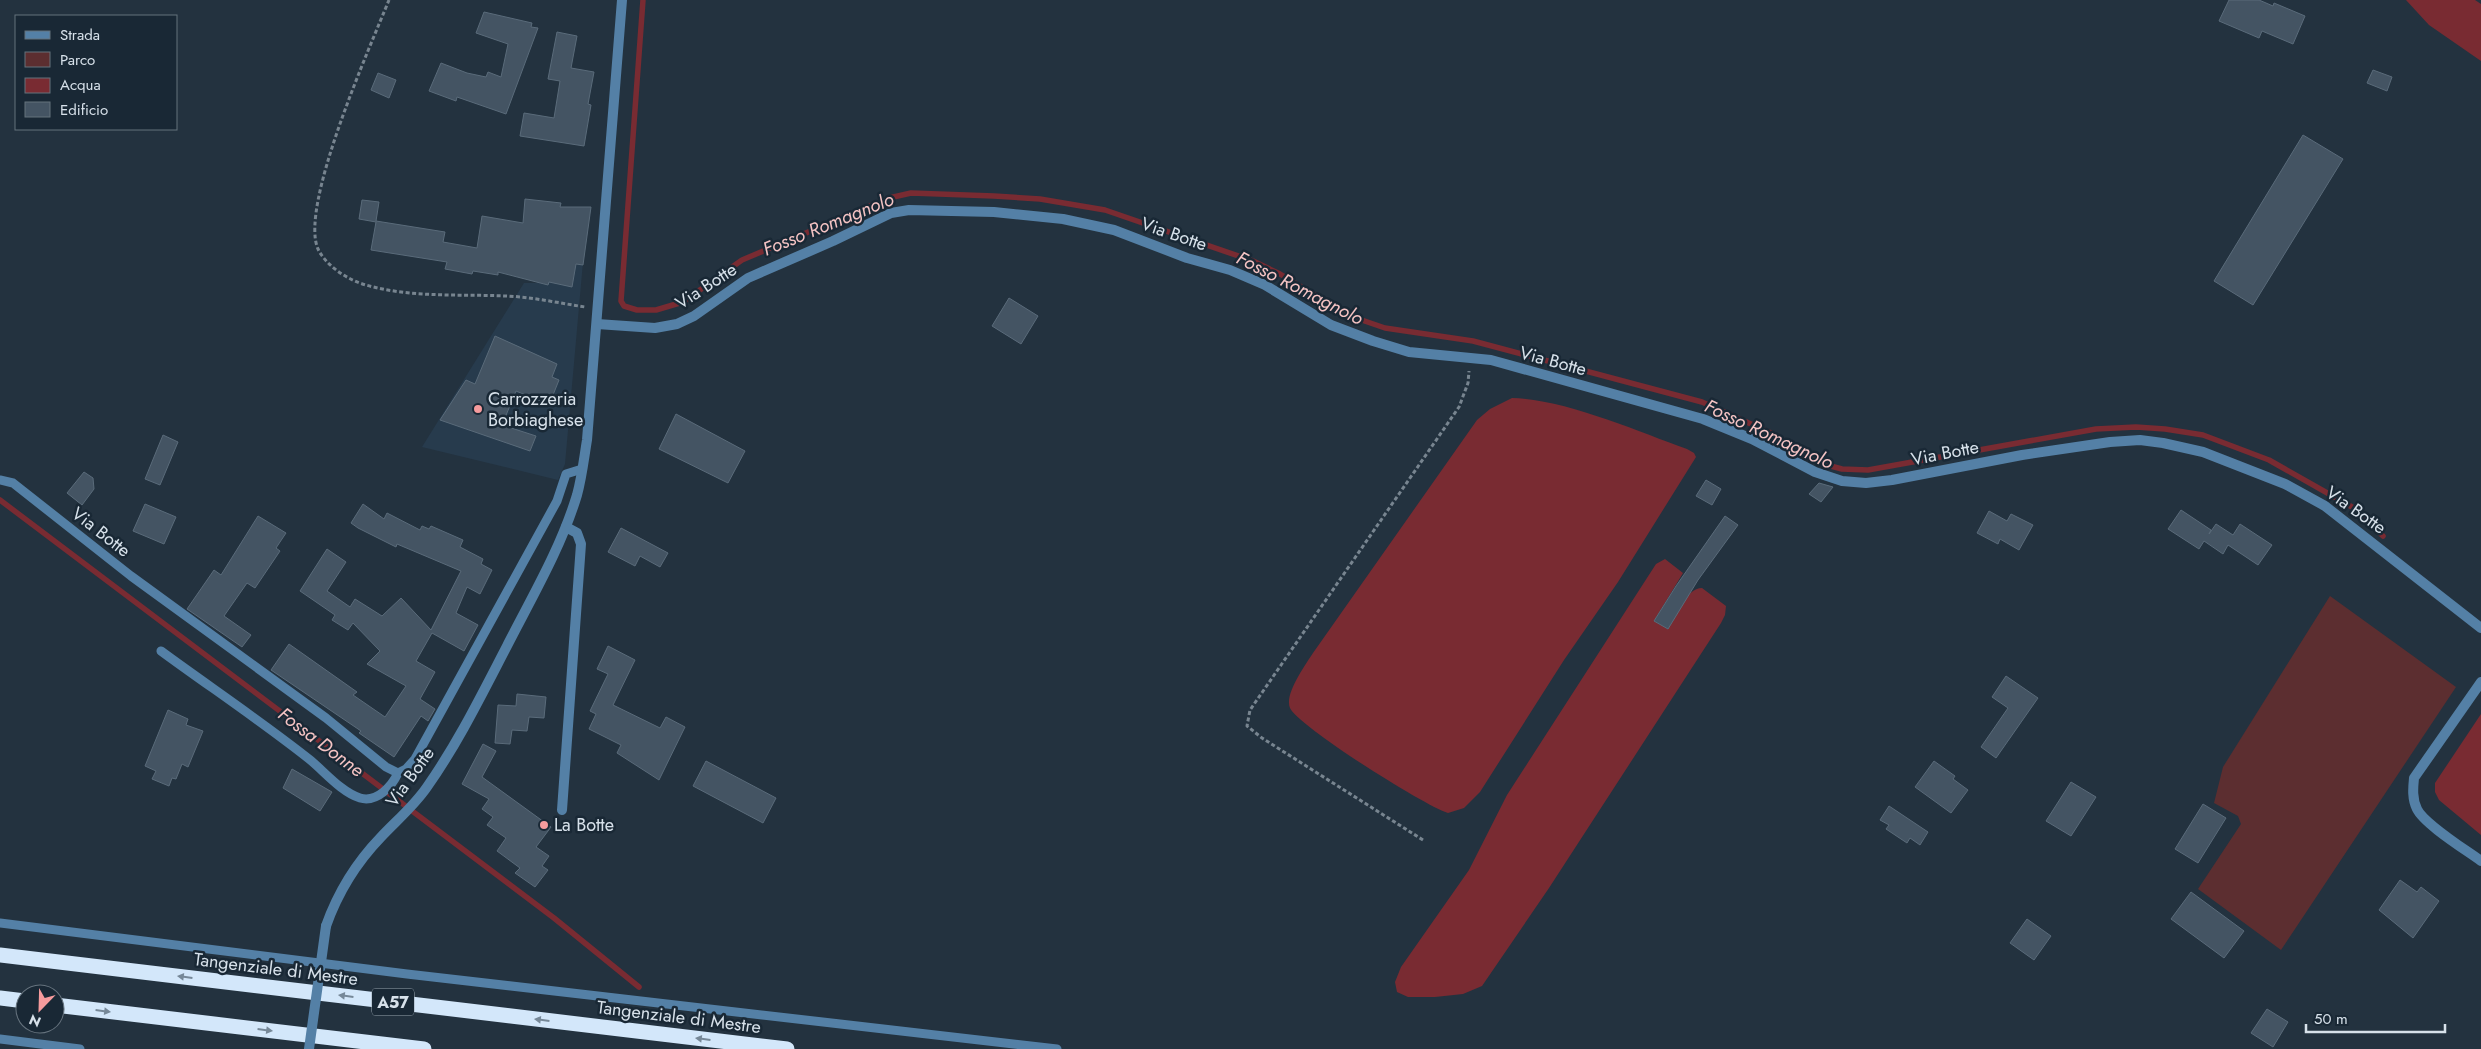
<svg xmlns="http://www.w3.org/2000/svg" width="2481" height="1049" font-family="Jost,sans-serif">
<style>
.built{fill:#273b4d}
.green{fill:#5c2e30}
.water{fill:#792b32}
.lines{fill:none;stroke-linecap:round;stroke-linejoin:round}
.stream{stroke:#792b32;stroke-width:5.5}
.building{fill:#445463;stroke:#5a6b7a}
.path{stroke:#788590;stroke-width:3;stroke-dasharray:4 2.5;stroke-linecap:butt}
.service{stroke:#5480a6;stroke-width:9}
.minor{stroke:#5480a6;stroke-width:10}
.tertiary{stroke:#5480a6;stroke-width:10}
.motorway{stroke:#d3e7fa;stroke-width:15}
.tertiary-bridge{stroke:#5480a6;stroke-width:10}
.oneway{fill:#768898}
.poi-dot{fill:#f59b9d;stroke:#192835;stroke-width:2}
.labels{text-anchor:middle;dominant-baseline:central;stroke-width:5;stroke-linejoin:round;paint-order:stroke}
.shield{fill:#192835;stroke:#9eaab4;stroke-width:1}
.shield-label{font-size:16px;font-weight:bold;fill:#d7e1ea}
.street-label{font-size:18px;fill:#d7e1ea;stroke:#192835}
.poi-label{font-size:18px;fill:#d7e1ea;stroke:#192835;text-anchor:start}
.water-label{font-size:19px;font-style:italic;fill:#f5c4c4;stroke:#192835}
</style>
<rect width="100%" height="100%" fill="#23323f"/>
<polygon class="built" points="583,262 565,464 558,480 422,447 524,283 536,283"/>
<polygon class="green" points="2330,596 2456,687 2281,950 2198,889 2241,824 2238,816 2214,803 2223,767"/>
<g class="water">
<polygon points="2406,0 2475,0 2481,4 2481,61 2429,25"/>
<path d="M1512 398C1564 399 1637 431 1687 449L1694 453 1696 457 1618 582 1564 660 1480 792 1464 808 1448 813C1425 806 1299 727 1290 708 1284 694 1306 664 1313 653L1477 420 1490 409Z"/>
<path d="M1665 559 1683 573 1654 621 1668 629C1675 617 1686 588 1702 588L1726 606 1725 615 1721 623 1549 888 1482 986 1463 994 1435 997H1408L1397 992 1395 982 1401 967 1469 870 1507 795 1656 564Z"/>
<polygon points="2481,714 2481,835 2439,800 2435,792 2435,783"/>
</g>
<g class="lines">
<g class="stream">
<polyline points="643,0 621,301 624,306 637,310 656,310 683,302 742,260 889,198 911,193 994,196 1040,199 1105,210 1253,261 1280,274 1350,316 1385,328 1473,341 1702,402 1771,433 1823,464 1842,469 1868,470 2096,429 2136,427 2165,429 2203,435 2269,460 2352,507 2383,536"/>
<polyline points="0,500 554,918 639,987"/>
</g>
</g>
<g class="building">
<polygon points="2229,0 2259,0 2273,6 2274,3 2305,16 2293,44 2262,31 2259,38 2219,21"/>
<polygon points="484,12 532,23 531,27 538,28 506,114 457,97 456,101 429,91 441,63 467,73 486,77 488,72 501,77 508,44 476,33"/>
<polygon points="557,32 577,36 571,68 594,72 588,104 591,105 584,146 520,136 524,113 554,118 560,81 548,79"/>
<polygon points="2373,70 2392,77 2387,91 2367,83"/>
<polygon points="378,73 396,80 389,98 371,90"/>
<polygon points="2303,135 2343,159 2253,305 2214,281"/>
<polygon points="525,199 561,203 560,207 591,207 583,265 576,264 572,287 549,282 548,285 498,272 498,275 473,271 472,274 445,269 447,262 371,250 376,222 359,219 362,200 379,202 376,221 445,232 443,242 477,248 482,216 523,223"/>
<polygon points="1009,298 1038,316 1021,344 992,326"/>
<polygon points="495,336 557,364 552,377 559,380 549,405 516,391 502,425 536,436 530,451 440,420 466,380 475,384"/>
<polygon points="676,414 745,451 728,483 659,449"/>
<polygon points="163,435 178,442 160,485 145,479"/>
<polygon points="84,472 93,478 94,489 82,505 67,493"/>
<polygon points="1706,480 1721,489 1712,505 1696,496"/>
<polygon points="1819,483 1833,487 1821,502 1809,494"/>
<polygon points="145,504 176,517 164,544 133,531"/>
<polygon points="363,504 384,519 387,513 420,530 422,526 429,529 431,526 463,540 460,547 483,559 481,564 492,570 480,594 467,587 456,613 478,625 464,651 432,633 416,661 435,672 420,699 435,709 428,721 421,716 394,757 359,733 361,731 271,670 289,644 357,692 353,695 385,717 406,686 367,664 380,651 353,623 348,630 332,620 335,615 300,591 327,549 346,562 327,591 350,607 355,599 382,616 401,598 431,630 461,571 397,544 396,547 358,528 351,523"/>
<polygon points="2181,510 2211,530 2209,534 2216,524 2233,535 2240,524 2272,545 2258,565 2228,545 2223,554 2204,541 2199,549 2168,529"/>
<polygon points="1989,511 2007,521 2011,514 2033,525 2019,550 2000,539 1998,544 1977,533"/>
<polygon points="258,516 286,533 276,548 280,551 255,588 247,583 224,616 251,635 242,647 187,609 214,570 221,575"/>
<polygon points="1725,516 1738,525 1698,580 1668,629 1654,621 1676,586"/>
<polygon points="621,528 668,553 660,567 640,556 635,566 608,552"/>
<polygon points="608,646 635,660 613,705 660,728 666,717 685,727 659,780 617,753 621,745 589,729 596,714 590,711 608,674 597,669"/>
<polygon points="2006,676 2038,698 1996,758 1981,747 2008,708 1992,697"/>
<polygon points="517,694 546,697 544,718 529,717 527,731 512,730 510,744 495,743 498,705 516,706"/>
<polygon points="168,710 188,719 186,725 203,731 188,767 182,764 176,779 172,778 169,786 152,779 156,771 145,766"/>
<polygon points="483,744 496,751 482,777 551,827 536,847 549,856 542,866 548,870 535,887 515,873 520,868 497,851 506,838 487,825 493,817 482,809 489,799 462,784"/>
<polygon points="706,761 776,798 763,823 693,786"/>
<polygon points="1934,761 1955,776 1953,779 1968,790 1951,813 1915,787"/>
<polygon points="292,769 332,792 320,811 283,788"/>
<polygon points="2071,782 2096,797 2071,836 2046,821"/>
<polygon points="2203,804 2226,818 2198,863 2175,849"/>
<polygon points="1889,806 1928,832 1920,845 1910,838 1907,843 1886,829 1889,825 1880,820"/>
<polygon points="2400,880 2417,892 2421,887 2439,901 2413,938 2379,910"/>
<polygon points="2191,892 2244,931 2224,958 2171,919"/>
<polygon points="2027,919 2051,936 2034,960 2010,943"/>
<polygon points="2267,1009 2288,1022 2273,1047 2251,1033"/>
</g>
<g class="lines">
<g class="path">
<path d="M389 0C370 47 299 206 318 249 326 266 348 280 366 285 411 298 460 294 506 296 532 297 559 303 585 307"/>
<polyline points="1423,840 1262,738 1247,726 1250,710 1459,407 1468,383 1469,371"/>
</g>
<g class="service">
<polyline points="0,480 13,483 131,576 326,718 386,767 398,773 406,769 415,759 557,501 566,474 582,469"/>
<path d="M161 651C210 687 261 721 309 759 324 771 341 792 360 798 377 803 392 786 398 773"/>
<polyline points="0,923 407,974 1057,1049"/>
<polyline points="0,1039 80,1049"/>
</g>
<g class="minor">
<polyline points="597,324 655,328 677,324 694,316 748,278 833,241 891,213 909,210 994,212 1063,219 1114,230 1187,258 1230,270 1265,285 1331,325 1373,341 1409,352 1491,360 1703,419 1752,439 1815,472 1842,481 1866,483 1892,480 2022,455 2110,442 2140,440 2163,443 2203,452 2285,484 2325,506 2481,628"/>
<path d="M2481 682 2414 778C2413 788 2412 799 2417 809 2424 824 2466 850 2481 861"/>
<polyline points="562,810 581,544 577,533 566,527"/>
</g>
<path class="tertiary" d="M326 926C338 892 355 864 381 837 396 821 414 806 427 787 458 743 482 694 507 646 532 597 561 548 577 495 582 477 584 458 587 440L622 0"/>
<g class="motorway">
<polyline points="0,955 787,1049"/>
<polyline points="0,998 25,1001"/>
<polyline points="55,1005 424,1049"/>
</g>
<polyline class="tertiary-bridge" points="309,1049 326,926"/>
</g>
<defs><path id="oneway-solid" d="M-6-.8H1V-3.2L6.5 0L1 3.2V.8H-6Z" transform="scale(1.25)"/></defs>
<g class="oneway">
<use href="#oneway-solid" transform="translate(185 977) rotate(-173)"/>
<use href="#oneway-solid" transform="translate(346 996) rotate(-173)"/>
<use href="#oneway-solid" transform="translate(103 1011) rotate(7)"/>
<use href="#oneway-solid" transform="translate(542 1020) rotate(-173)"/>
<use href="#oneway-solid" transform="translate(265 1030) rotate(7)"/>
<use href="#oneway-solid" transform="translate(703 1039) rotate(-173)"/>
</g>
<g class="poi-dot">
<circle cx="478" cy="409" r="5"/>
<circle cx="544" cy="825" r="5"/>
</g>
<g class="labels">
<rect class="shield" x="372" y="988.5" width="42" height="27" rx="4"/>
<g class="shield-label">
<text x="393" y="1002">A57</text>
</g>
<g class="street-label">
<text transform="translate(1174 234) rotate(19)">Via Botte</text>
<text transform="translate(706 286) rotate(-33)">Via Botte</text>
<text transform="translate(1553 361) rotate(15)">Via Botte</text>
<text transform="translate(1945 453) rotate(-11)">Via Botte</text>
<text transform="translate(2356 510) rotate(35)">Via Botte</text>
<text transform="translate(101 532) rotate(38)">Via Botte</text>
<text transform="translate(410 777) rotate(-54)">Via Botte</text>
<text transform="translate(276 969) rotate(7)">Tangenziale di Mestre</text>
<text transform="translate(679 1017) rotate(7)">Tangenziale di Mestre</text>
</g>
<g class="poi-label">
<text x="488" y="399">Carrozzeria<tspan x="488" dy="21">Borbiaghese</tspan></text>
<text x="554" y="825">La Botte</text>
</g>
<g class="water-label">
<text transform="translate(828 224) rotate(-22)">Fosso Romagnolo</text>
<text transform="translate(1300 288) rotate(27)">Fosso Romagnolo</text>
<text transform="translate(1769 434) rotate(25)">Fosso Romagnolo</text>
<text transform="translate(321 742) rotate(37)">Fossa Donne</text>
</g>
</g>
<rect x="15" y="15" width="162" height="115" fill="#192835" stroke="#65727d"/>
<rect x="25" y="31" width="25" height="8" fill="#5480a6" stroke="#65727d"/>
<text x="60" y="40" font-size="15" fill="#d7e1ea">Strada</text>
<rect x="25" y="52" width="25" height="15" fill="#5c2e30" stroke="#65727d"/>
<text x="60" y="65" font-size="15" fill="#d7e1ea">Parco</text>
<rect x="25" y="78" width="25" height="15" fill="#792b32" stroke="#65727d"/>
<text x="60" y="90" font-size="15" fill="#d7e1ea">Acqua</text>
<rect x="25" y="102" width="25" height="15" fill="#445463" stroke="#65727d"/>
<text x="60" y="115" font-size="15" fill="#d7e1ea">Edificio</text>
<g transform="translate(40 1009) rotate(203)"><circle r="24" fill="#192835" stroke="#65727d"/>
<path d="M0-4L9 19L0 12L-9 19Z" fill="#f59b9d"/>
<text y="-8" font-size="14" font-weight="bold" text-anchor="middle" fill="#d7e1ea">N</text>
</g>
<path d="M2306 1024v8h139v-8" fill="none" stroke="#d7e1ea" stroke-width="2.5"/>
<text x="2314" y="1024" font-size="15" fill="#d7e1ea" stroke="#192835" stroke-width="4" paint-order="stroke">50 m</text>
</svg>
